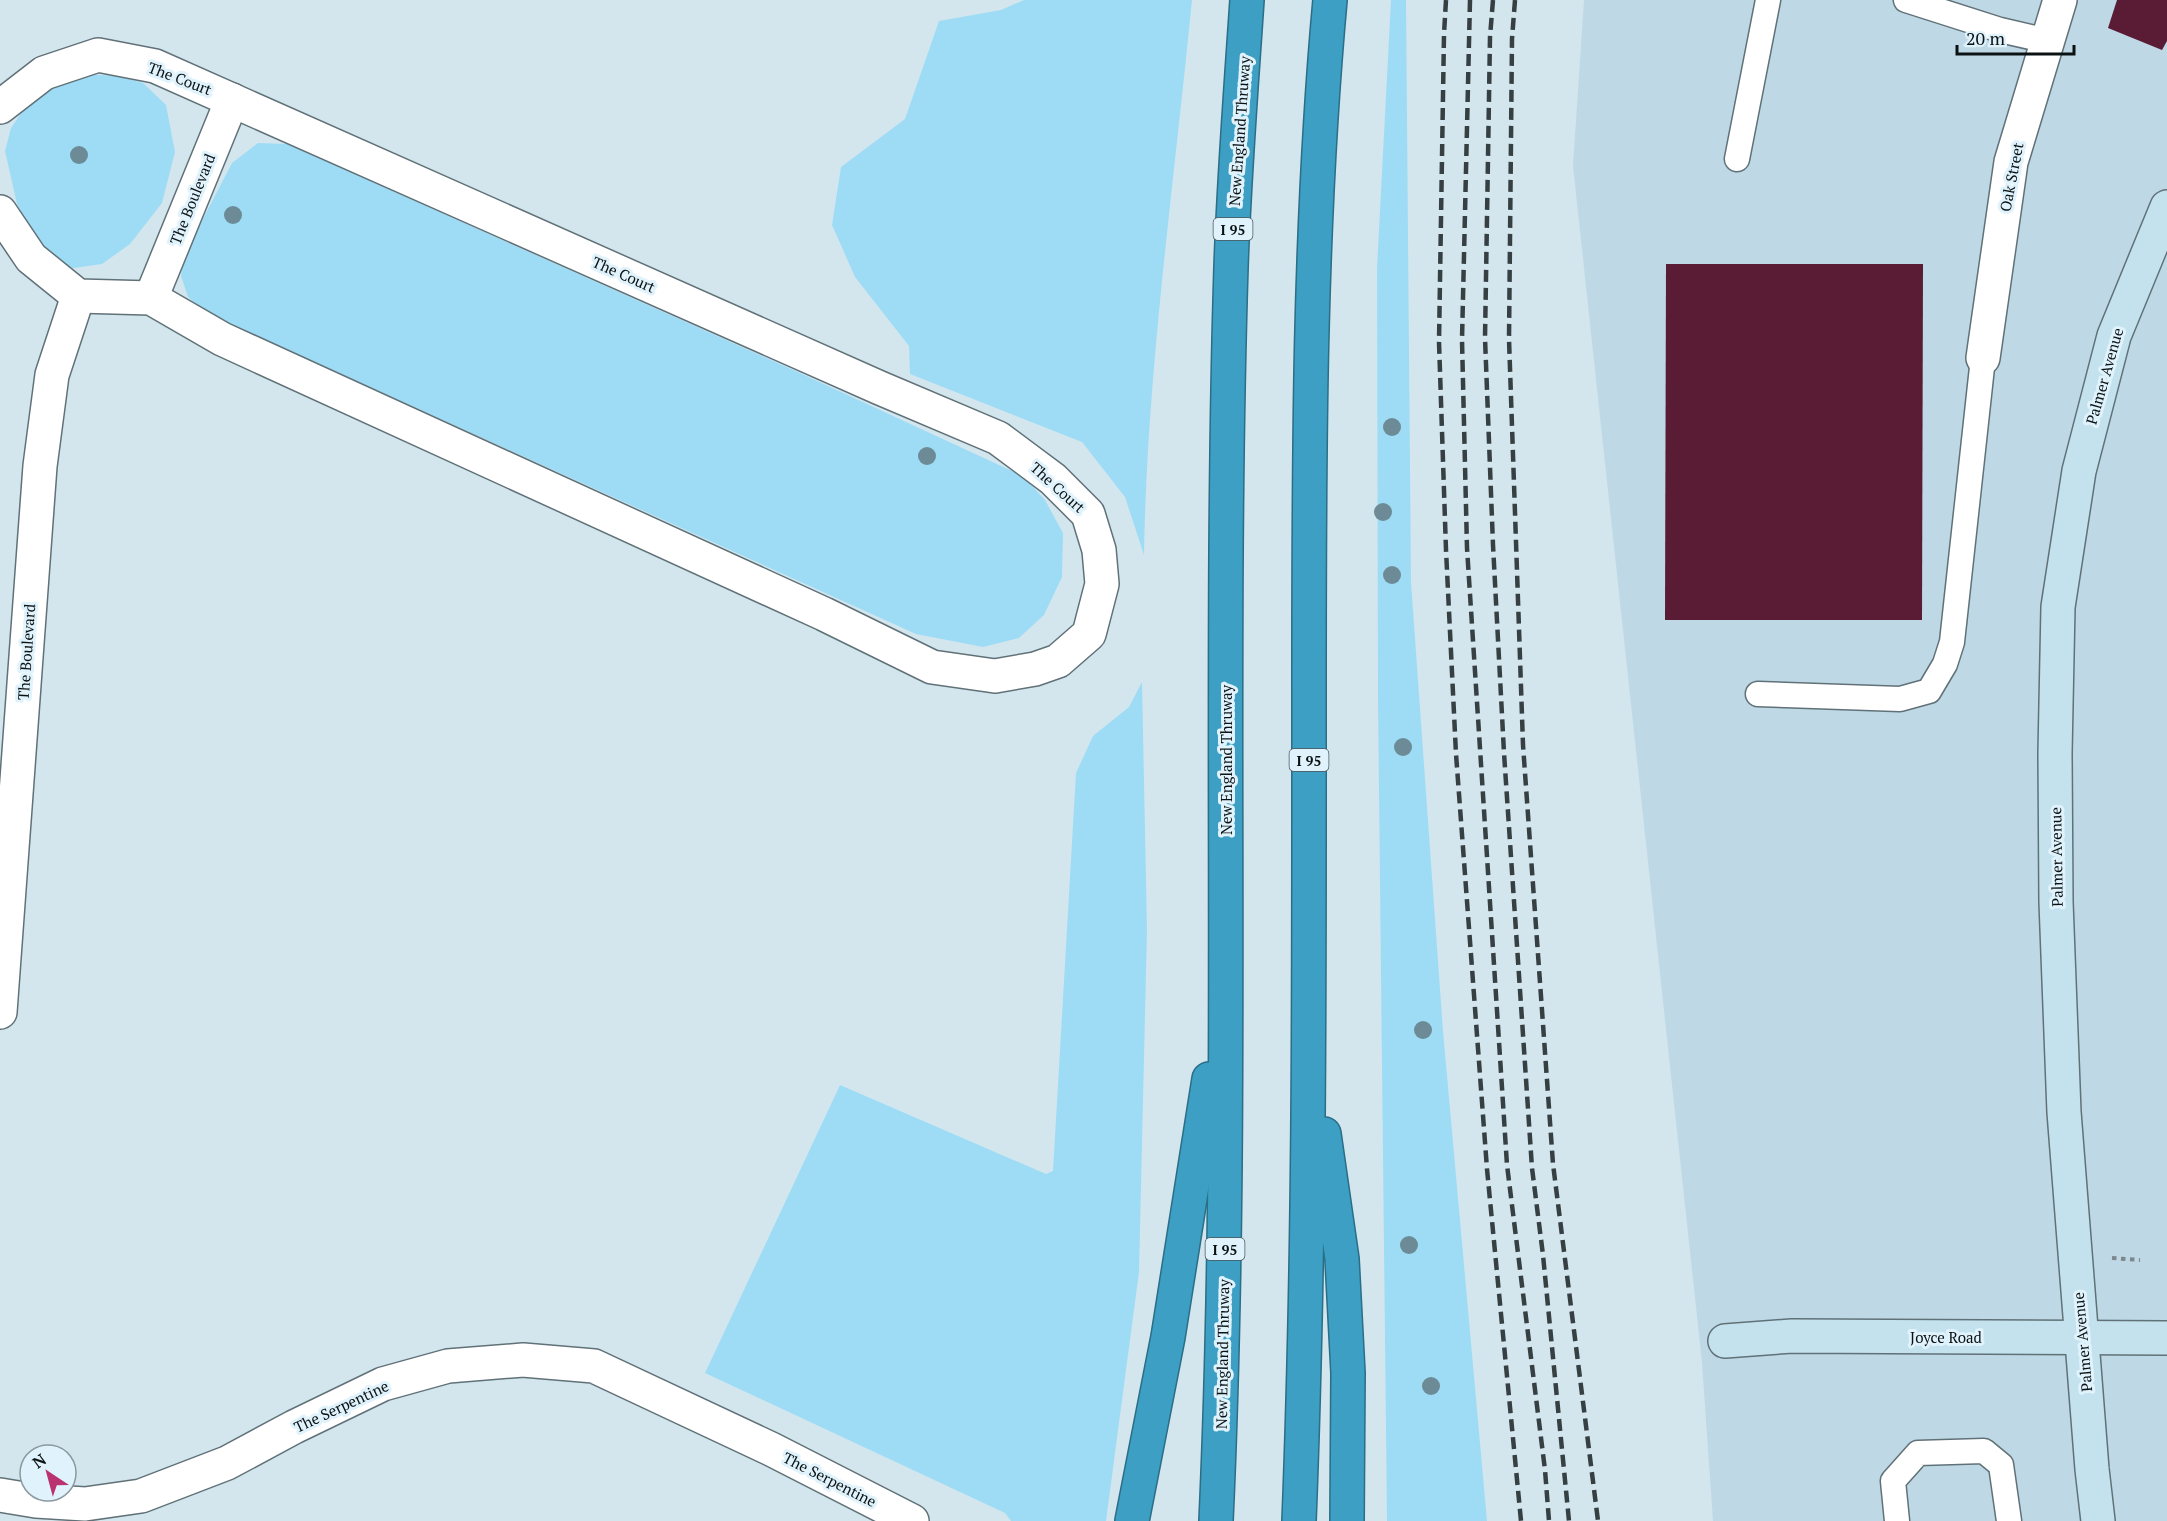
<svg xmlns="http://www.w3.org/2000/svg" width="2167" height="1521" font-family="'PT Serif',serif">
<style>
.built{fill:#bed9e5}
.green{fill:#9edcf6}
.building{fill:#5a1b35}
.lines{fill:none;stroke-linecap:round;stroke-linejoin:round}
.lane-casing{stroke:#607178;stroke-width:27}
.street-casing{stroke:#607178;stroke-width:36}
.secondary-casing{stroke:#607178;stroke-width:36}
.highway-casing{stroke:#2b6e86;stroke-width:36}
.path{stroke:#7b888e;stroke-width:4;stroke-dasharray:4.5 4.5;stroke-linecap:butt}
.lane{stroke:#fff;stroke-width:24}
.street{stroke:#fff;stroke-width:33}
.secondary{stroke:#c4e2ed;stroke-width:33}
.highway{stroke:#3c9fc3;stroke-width:33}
.rail{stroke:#364043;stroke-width:4.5;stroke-dasharray:12 6;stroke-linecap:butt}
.tree{fill:#6c8b96}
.labels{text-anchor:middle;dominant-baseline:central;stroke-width:6;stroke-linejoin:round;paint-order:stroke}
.shield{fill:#e0f3fc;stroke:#4b565a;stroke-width:1.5}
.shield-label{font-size:14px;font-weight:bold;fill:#0b1214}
.street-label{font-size:15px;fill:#0b1214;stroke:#e0f3fc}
</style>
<rect width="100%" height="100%" fill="#d3e6ee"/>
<polygon class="built" points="1584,0 2167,0 2167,1521 1713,1521 1702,1363 1573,166"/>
<g class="green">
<path d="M1024 0H1192C1174 185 1147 370 1144 555L1125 497 1082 442 910 374 909 346 855 277 832 225 841 167 905 119 939 21 1001 10Z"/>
<polygon points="1391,0 1406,0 1411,582 1443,1031 1487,1521 1387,1521 1378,700 1377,268"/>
<polygon points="81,74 119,76 143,83 166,105 175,152 162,203 130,244 102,264 67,269 40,247 17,204 5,151 11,128 32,97"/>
<polygon points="258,143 287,144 800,373 1023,476 1045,500 1063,533 1062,577 1044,615 1019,638 983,647 916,634 208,314 188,297 181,276 184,255 232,163"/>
<polygon points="1142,682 1147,930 1139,1272 1106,1521 1011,1521 1005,1513 705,1373 840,1085 1046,1174 1053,1171 1076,773 1093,736 1129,707"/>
</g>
<g class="building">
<polygon points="2117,0 2167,0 2167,41 2162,50 2108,28"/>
<polygon points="1666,264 1923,264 1922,620 1665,620"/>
</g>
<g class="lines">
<defs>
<g id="lane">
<polyline points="1906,0 2000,30 2048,41"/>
<polyline points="1737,159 1768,0"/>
<polyline points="1758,694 1900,699 1929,691 1945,664 1952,642 1983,358"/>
<polyline points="1897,1521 1893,1481 1918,1453 1984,1451 2001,1465 2009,1521"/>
</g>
<g id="street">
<polyline points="0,107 44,73 98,55 155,66 880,388 998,438 1053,479 1088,514 1099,550 1102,584 1089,634 1058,661 1035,669 995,676 932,667 824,614 222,339 151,298 78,296 31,258 0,212"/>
<polyline points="151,298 232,100"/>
<polyline points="1983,358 2011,162 2060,0"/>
<polyline points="0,1012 40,466 52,375 78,296"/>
<polyline points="0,1495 36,1501 85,1504 141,1496 227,1463 294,1427 383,1384 448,1366 523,1360 594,1366 771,1449 912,1521"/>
</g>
<g id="secondary">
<polyline points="1725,1341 1792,1336 2167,1338"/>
<polyline points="2098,1521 2092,1469 2064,1112 2056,902 2055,753 2058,607 2079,471 2114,336 2167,207"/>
</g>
<g id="highway">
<polyline points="1324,1134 1342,1259 1348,1373 1347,1521"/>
<polyline points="1132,1521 1168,1337 1209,1079"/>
<path d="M1216 1521C1235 1103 1218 685 1231 267 1234 178 1241 89 1247 0"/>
<path d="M1299 1521C1310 1243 1309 965 1309 688 1309 458 1309 229 1330 0"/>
</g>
</defs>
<use href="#lane" class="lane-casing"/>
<use href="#street" class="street-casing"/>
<use href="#secondary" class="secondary-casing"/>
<use href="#highway" class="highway-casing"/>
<polyline class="path" points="2112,1258 2140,1260"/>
<use href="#lane" class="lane"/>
<use href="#street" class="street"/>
<use href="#secondary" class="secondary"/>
<use href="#highway" class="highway"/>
<g class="rail">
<polyline points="1446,0 1444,34 1439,342 1446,550 1456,754 1487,1169 1521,1521"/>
<polyline points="1470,0 1462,340 1467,548 1507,1165 1545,1470 1549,1521"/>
<polyline points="1493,0 1490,37 1485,338 1493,545 1504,753 1532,1168 1543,1255 1569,1521"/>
<polyline points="1515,0 1512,39 1509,339 1523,745 1553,1164 1598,1521"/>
</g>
</g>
<g class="tree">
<circle cx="79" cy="155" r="9"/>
<circle cx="233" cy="215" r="9"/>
<circle cx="1392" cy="427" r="9"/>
<circle cx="927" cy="456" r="9"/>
<circle cx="1383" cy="512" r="9"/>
<circle cx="1392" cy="575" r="9"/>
<circle cx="1403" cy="747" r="9"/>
<circle cx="1423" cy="1030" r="9"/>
<circle cx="1409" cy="1245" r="9"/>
<circle cx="1431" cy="1386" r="9"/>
</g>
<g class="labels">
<g class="shield">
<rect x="1213.5" y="218" width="39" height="22" rx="4.5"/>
<rect x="1289.5" y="749" width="39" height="22" rx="4.5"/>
<rect x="1205.5" y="1238" width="39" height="22" rx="4.5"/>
</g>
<g class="shield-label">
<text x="1233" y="229">I 95</text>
<text x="1309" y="760">I 95</text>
<text x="1225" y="1249">I 95</text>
</g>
<g class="street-label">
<text transform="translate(180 78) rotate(21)">The Court</text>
<text transform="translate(1239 131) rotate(-86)">New England Thruway</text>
<text transform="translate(2011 177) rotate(-79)">Oak Street</text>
<text transform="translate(192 199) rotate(-68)">The Boulevard</text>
<text transform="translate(624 274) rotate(24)">The Court</text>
<text transform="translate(2104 376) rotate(-74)">Palmer Avenue</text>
<text transform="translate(1058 487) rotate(42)">The Court</text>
<text transform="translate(26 652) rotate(-86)">The Boulevard</text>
<text transform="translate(1226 760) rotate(-90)">New England Thruway</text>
<text transform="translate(2056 857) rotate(-91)">Palmer Avenue</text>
<text x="1946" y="1337">Joyce Road</text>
<text transform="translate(2082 1342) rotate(-95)">Palmer Avenue</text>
<text transform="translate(1222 1354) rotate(-89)">New England Thruway</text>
<text transform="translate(341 1406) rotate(-25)">The Serpentine</text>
<text transform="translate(830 1479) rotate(27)">The Serpentine</text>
</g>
</g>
<g transform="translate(48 1473) rotate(324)"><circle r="28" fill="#e0f3fc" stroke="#8b999f" stroke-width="1.5"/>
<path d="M0-4.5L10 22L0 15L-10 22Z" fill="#ba326f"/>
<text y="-9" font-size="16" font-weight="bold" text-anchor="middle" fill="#0b1214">N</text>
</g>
<path d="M1957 45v9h117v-9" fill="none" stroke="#0b1214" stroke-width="3"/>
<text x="1966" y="45" font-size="18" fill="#0b1214" stroke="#e0f3fc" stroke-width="4.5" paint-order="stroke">20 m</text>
</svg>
